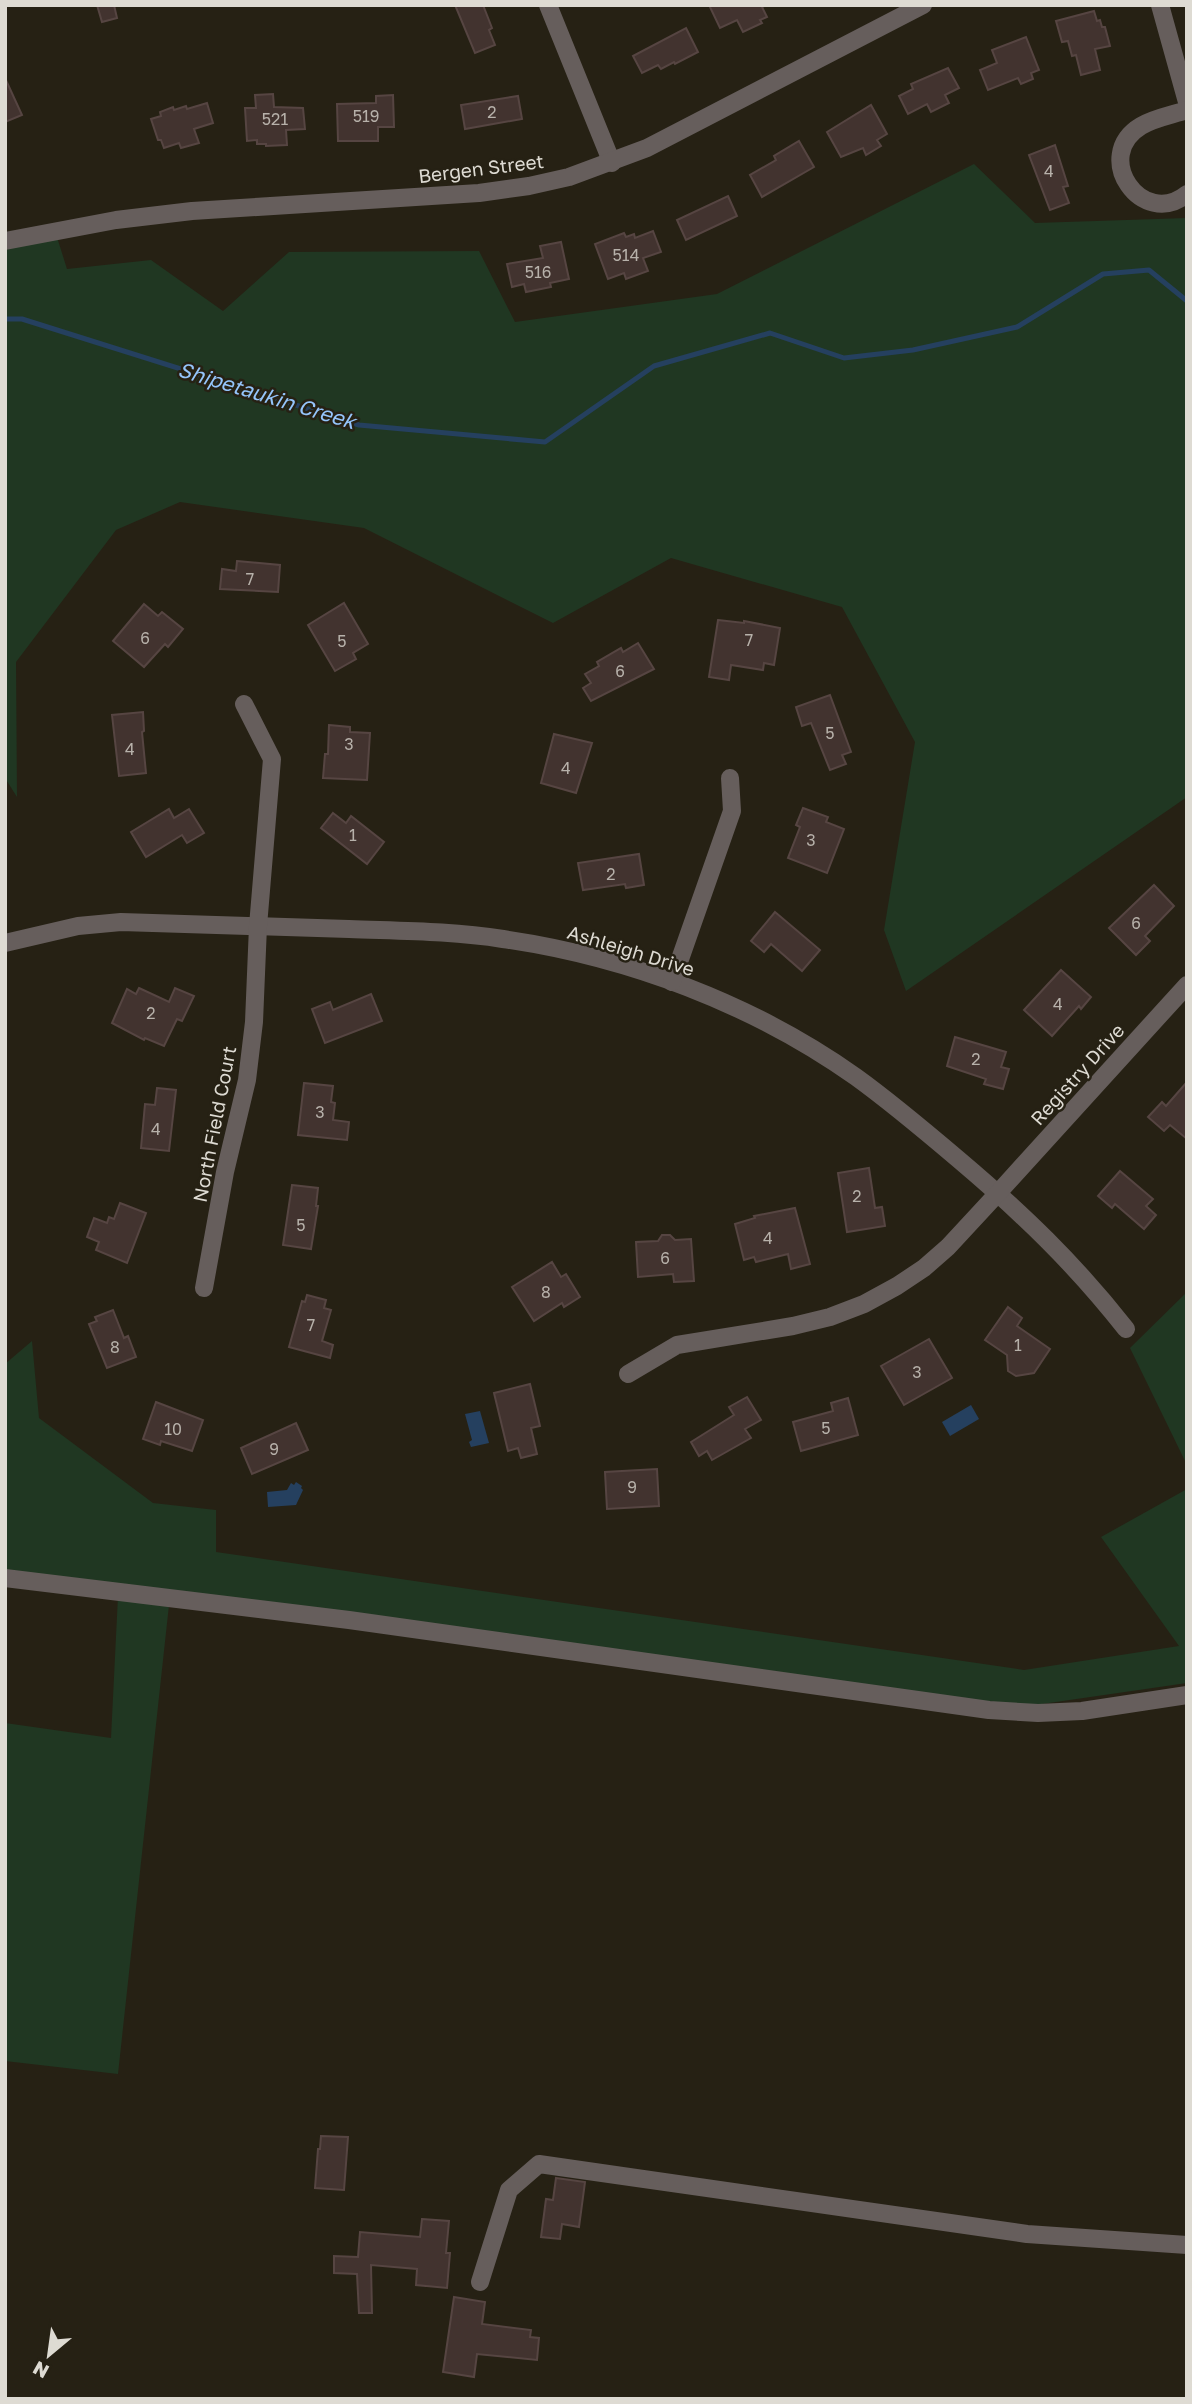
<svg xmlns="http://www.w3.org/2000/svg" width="1192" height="2404" font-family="'Golos Text',sans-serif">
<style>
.green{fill:#203722}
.water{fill:#25405f}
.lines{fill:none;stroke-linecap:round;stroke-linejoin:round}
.stream{stroke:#25405f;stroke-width:5}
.building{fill:#42332f;stroke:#564542;stroke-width:2}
.minor{stroke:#665e5c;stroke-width:18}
.labels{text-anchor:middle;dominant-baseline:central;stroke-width:5;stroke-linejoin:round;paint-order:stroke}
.number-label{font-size:16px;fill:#b7b1aa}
.street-label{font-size:19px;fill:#dedbd3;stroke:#262114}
.water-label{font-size:21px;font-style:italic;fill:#95c5fb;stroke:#262114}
</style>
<rect width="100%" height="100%" fill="#262114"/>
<g class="green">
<polygon points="974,164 1035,223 1187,218 1187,797 906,991 884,930 915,742 842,607 671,558 553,623 364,528 180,502 116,530 16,662 17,797 5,778 5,250 56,234 67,269 151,260 223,311 289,252 479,251 515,322 717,294"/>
<polygon points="1187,1292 1187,1465 1130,1348"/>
<polygon points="32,1341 39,1418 153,1503 216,1510 216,1552 1024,1670 1179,1646 1101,1537 1187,1489 1187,1683 1014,1708 169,1605 118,2074 5,2061 5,1723 111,1738 118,1596 5,1578 5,1364"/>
</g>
<g class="water">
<polygon points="971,1405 979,1419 950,1436 942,1422"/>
<polygon points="480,1411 489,1443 471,1447 469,1442 472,1440 465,1414"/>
<polygon points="296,1482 302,1486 301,1488 303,1490 296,1505 268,1507 267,1492 287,1490 291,1483 294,1485"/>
</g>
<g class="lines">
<polyline class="stream" points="5,319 22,319 359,425 545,442 654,366 770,333 844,358 913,350 1017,327 1103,274 1149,270 1187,301"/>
</g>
<g class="building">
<polygon points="97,5 114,5 117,18 102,22"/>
<polygon points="455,5 483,5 492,28 489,30 495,45 475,53"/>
<polygon points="709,5 766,5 762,7 767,17 760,20 762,23 743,32 737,20 720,28"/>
<polygon points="1094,11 1097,21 1100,20 1102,27 1105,27 1110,46 1095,49 1100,70 1081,75 1076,55 1072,56 1068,41 1062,42 1056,21"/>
<polygon points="686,28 698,52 675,64 674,62 661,69 658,65 642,73 633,56"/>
<polygon points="1026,37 1039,70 1031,73 1033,79 1021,84 1018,78 988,90 980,70 997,63 992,50"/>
<polygon points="948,68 959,88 945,95 949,103 931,112 927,104 908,114 899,96 913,89 911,84"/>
<polygon points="5,78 22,115 5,122"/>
<polygon points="273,94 274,107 303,108 305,129 286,130 287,145 266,146 266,144 257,144 257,140 247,141 245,108 256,108 255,95"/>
<polygon points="393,95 394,127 378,127 378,141 338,141 337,104 376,103 376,96"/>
<polygon points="518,96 522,119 465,129 461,105"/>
<polygon points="207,103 213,123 194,129 199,143 181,148 179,143 164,148 161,140 158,140 151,119 161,116 160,112 173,107 174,110 186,106 187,109"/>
<polygon points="871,105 887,134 877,140 881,146 866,155 863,148 841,157 827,132"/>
<polygon points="799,141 814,167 762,197 750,175 776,160 774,156"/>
<polygon points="1055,145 1068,186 1063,187 1069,203 1050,210 1029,155"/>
<polygon points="728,196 737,216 686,240 677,220"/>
<polygon points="653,231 661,252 643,258 648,271 626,279 624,273 608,279 595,244 624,233 626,237 634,234 635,238"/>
<polygon points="561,242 569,279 550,283 551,287 526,292 524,284 512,287 507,264 543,258 540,246"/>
<polygon points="237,561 280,565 278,592 220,589 222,569 236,571"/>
<polygon points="344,603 368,644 353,653 356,659 335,671 308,625"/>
<polygon points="144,604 158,616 162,612 183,629 168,647 165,644 144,667 113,641"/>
<polygon points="718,620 744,623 744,621 780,628 774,665 764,663 763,670 731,665 729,680 709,677"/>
<polygon points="638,643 654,669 591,701 583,688 591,683 585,674 599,666 597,662 621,648 623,652"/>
<polygon points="830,695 851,752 842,755 846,764 830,770 811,723 802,726 796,707"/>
<polygon points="143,712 144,731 142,732 146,773 119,776 112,715"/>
<polygon points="329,725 350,727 350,732 370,733 367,780 323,778 325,754 328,754"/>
<polygon points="554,734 592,743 576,793 541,783"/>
<polygon points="803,808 828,817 826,822 844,829 827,873 788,858 800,827 796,825"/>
<polygon points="169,809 174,818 189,809 204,833 187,843 182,835 146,857 131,832"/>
<polygon points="333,813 346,823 351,816 384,842 367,864 321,828"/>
<polygon points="639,854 644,885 626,888 625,884 583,890 578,863"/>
<polygon points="1154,885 1174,906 1145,936 1150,941 1136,955 1109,928"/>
<polygon points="775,912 820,950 802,971 771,944 764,952 751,941"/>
<polygon points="1061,970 1091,997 1081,1009 1079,1006 1052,1036 1024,1010"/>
<polygon points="139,988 169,1002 175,988 194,996 182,1021 177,1019 164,1046 145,1038 144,1040 112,1023 127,989 136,994"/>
<polygon points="371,994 382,1021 325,1043 312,1009 330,1002 333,1010"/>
<polygon points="955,1037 1006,1052 1001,1067 1009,1069 1003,1089 984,1084 986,1079 947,1066"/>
<polygon points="1187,1082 1187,1139 1170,1125 1164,1131 1148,1117 1162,1102 1166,1106"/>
<polygon points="304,1083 333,1086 331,1102 335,1103 333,1120 349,1122 347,1140 298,1135"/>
<polygon points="157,1088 176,1090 169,1151 141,1148 145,1104 155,1105"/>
<polygon points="869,1168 875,1208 882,1207 885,1226 847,1232 838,1173"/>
<polygon points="1120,1171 1153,1199 1146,1206 1156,1215 1144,1229 1115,1204 1112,1208 1098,1196"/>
<polygon points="292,1185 318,1188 316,1206 318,1206 311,1249 283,1245"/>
<polygon points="120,1203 146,1213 127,1263 96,1250 99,1242 87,1237 94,1218 107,1223 109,1217 114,1219"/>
<polygon points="795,1208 810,1264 791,1269 788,1254 756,1262 754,1257 744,1260 735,1224 755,1218 754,1216"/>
<polygon points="662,1235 670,1235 675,1240 691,1239 694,1281 674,1282 673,1274 638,1277 636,1242 658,1241"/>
<polygon points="552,1262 561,1277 566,1274 580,1297 564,1307 562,1303 534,1321 512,1287"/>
<polygon points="307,1295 326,1300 324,1308 331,1310 322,1341 333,1345 330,1358 289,1347 302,1301 305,1302"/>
<polygon points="1008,1307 1022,1318 1017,1326 1050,1349 1034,1373 1016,1376 1008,1371 1007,1355 985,1340"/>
<polygon points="113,1310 124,1338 128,1336 136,1357 107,1368 89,1324 97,1321 95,1317"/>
<polygon points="929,1339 952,1378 904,1405 881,1366"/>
<polygon points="530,1384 540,1426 531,1428 537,1454 521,1458 518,1448 508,1451 494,1393"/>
<polygon points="747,1397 761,1420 745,1429 751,1438 712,1460 707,1451 699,1456 691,1442 734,1415 729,1407"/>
<polygon points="848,1398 858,1435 801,1451 793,1422 833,1411 831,1403"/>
<polygon points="156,1402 203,1420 192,1451 161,1441 160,1445 143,1439"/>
<polygon points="296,1423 308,1450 252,1474 241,1448"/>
<polygon points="657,1469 659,1506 607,1509 605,1472"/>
<polygon points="321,2136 348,2137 344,2190 315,2188 318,2149 320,2149"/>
<polygon points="556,2178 585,2182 579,2227 562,2224 560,2239 541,2237 546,2199 553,2200"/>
<polygon points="422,2219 449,2221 446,2253 450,2253 447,2288 416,2285 417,2269 371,2265 372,2313 359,2313 357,2274 334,2273 334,2256 358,2257 360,2232 420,2237"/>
<polygon points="454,2297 485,2302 482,2324 531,2330 530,2337 539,2338 537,2360 477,2354 474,2377 443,2372"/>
</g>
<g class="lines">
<g class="minor">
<polyline points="548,5 612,163"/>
<polyline points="1160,5 1187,102"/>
<path d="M1187 110C1172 115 1154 118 1141 126 1091 156 1142 230 1187 194"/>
<polyline points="5,241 116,220 192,211 479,193 529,186 569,177 647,148 923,5"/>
<path d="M5 943 78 926 121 922C197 924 273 926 349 929 401 931 452 931 503 939 628 957 753 1004 856 1077 892 1103 925 1131 958 1159 1023 1214 1074 1263 1126 1329"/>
<polyline points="672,982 732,811 730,778"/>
<polyline points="204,1288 225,1172 247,1080 254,1022 258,926 272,759 244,704"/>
<polyline points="628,1374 677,1345 793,1326 830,1317 864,1304 897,1286 924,1268 948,1247 998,1193 1187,985"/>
<polyline points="5,1578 349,1620 989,1710 1038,1713 1082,1711 1187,1695"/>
<polyline points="480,2282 509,2190 539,2164 1027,2234 1187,2245"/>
</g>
</g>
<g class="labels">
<g class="number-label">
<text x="492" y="112">2</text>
<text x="366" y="116">519</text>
<text x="275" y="119">521</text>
<text x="1049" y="171">4</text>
<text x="626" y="255">514</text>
<text x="538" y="272">516</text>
<text x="250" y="579">7</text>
<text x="145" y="638">6</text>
<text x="749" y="640">7</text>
<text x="342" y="641">5</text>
<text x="620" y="671">6</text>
<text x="830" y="733">5</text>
<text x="349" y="744">3</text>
<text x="130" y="749">4</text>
<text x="566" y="768">4</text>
<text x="353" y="835">1</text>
<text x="811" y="840">3</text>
<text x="611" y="874">2</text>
<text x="1136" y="923">6</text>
<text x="1058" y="1004">4</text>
<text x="151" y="1013">2</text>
<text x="976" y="1059">2</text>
<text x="320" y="1112">3</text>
<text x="156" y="1129">4</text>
<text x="857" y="1196">2</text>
<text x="301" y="1225">5</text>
<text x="768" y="1238">4</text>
<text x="665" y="1258">6</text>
<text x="546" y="1292">8</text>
<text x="311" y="1325">7</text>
<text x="1018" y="1345">1</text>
<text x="115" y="1347">8</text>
<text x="917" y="1372">3</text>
<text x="826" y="1428">5</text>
<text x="173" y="1429">10</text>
<text x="274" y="1449">9</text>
<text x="632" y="1487">9</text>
</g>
<g class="street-label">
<text transform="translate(481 168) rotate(-7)">Bergen Street</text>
<text transform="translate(631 950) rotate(17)">Ashleigh Drive</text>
<text transform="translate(1077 1074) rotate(-48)">Registry Drive</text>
<text transform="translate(214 1124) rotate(-79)">North Field Court</text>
</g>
<g class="water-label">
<text transform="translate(267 395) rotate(17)">Shipetaukin Creek</text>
</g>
</g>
<rect width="1192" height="2404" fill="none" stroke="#dedbd3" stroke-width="14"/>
<g transform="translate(49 2355) rotate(209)" stroke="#262114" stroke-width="5" paint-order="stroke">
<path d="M0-5L12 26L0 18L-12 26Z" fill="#dedbd3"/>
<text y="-10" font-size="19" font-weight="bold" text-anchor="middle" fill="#dedbd3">N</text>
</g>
</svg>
